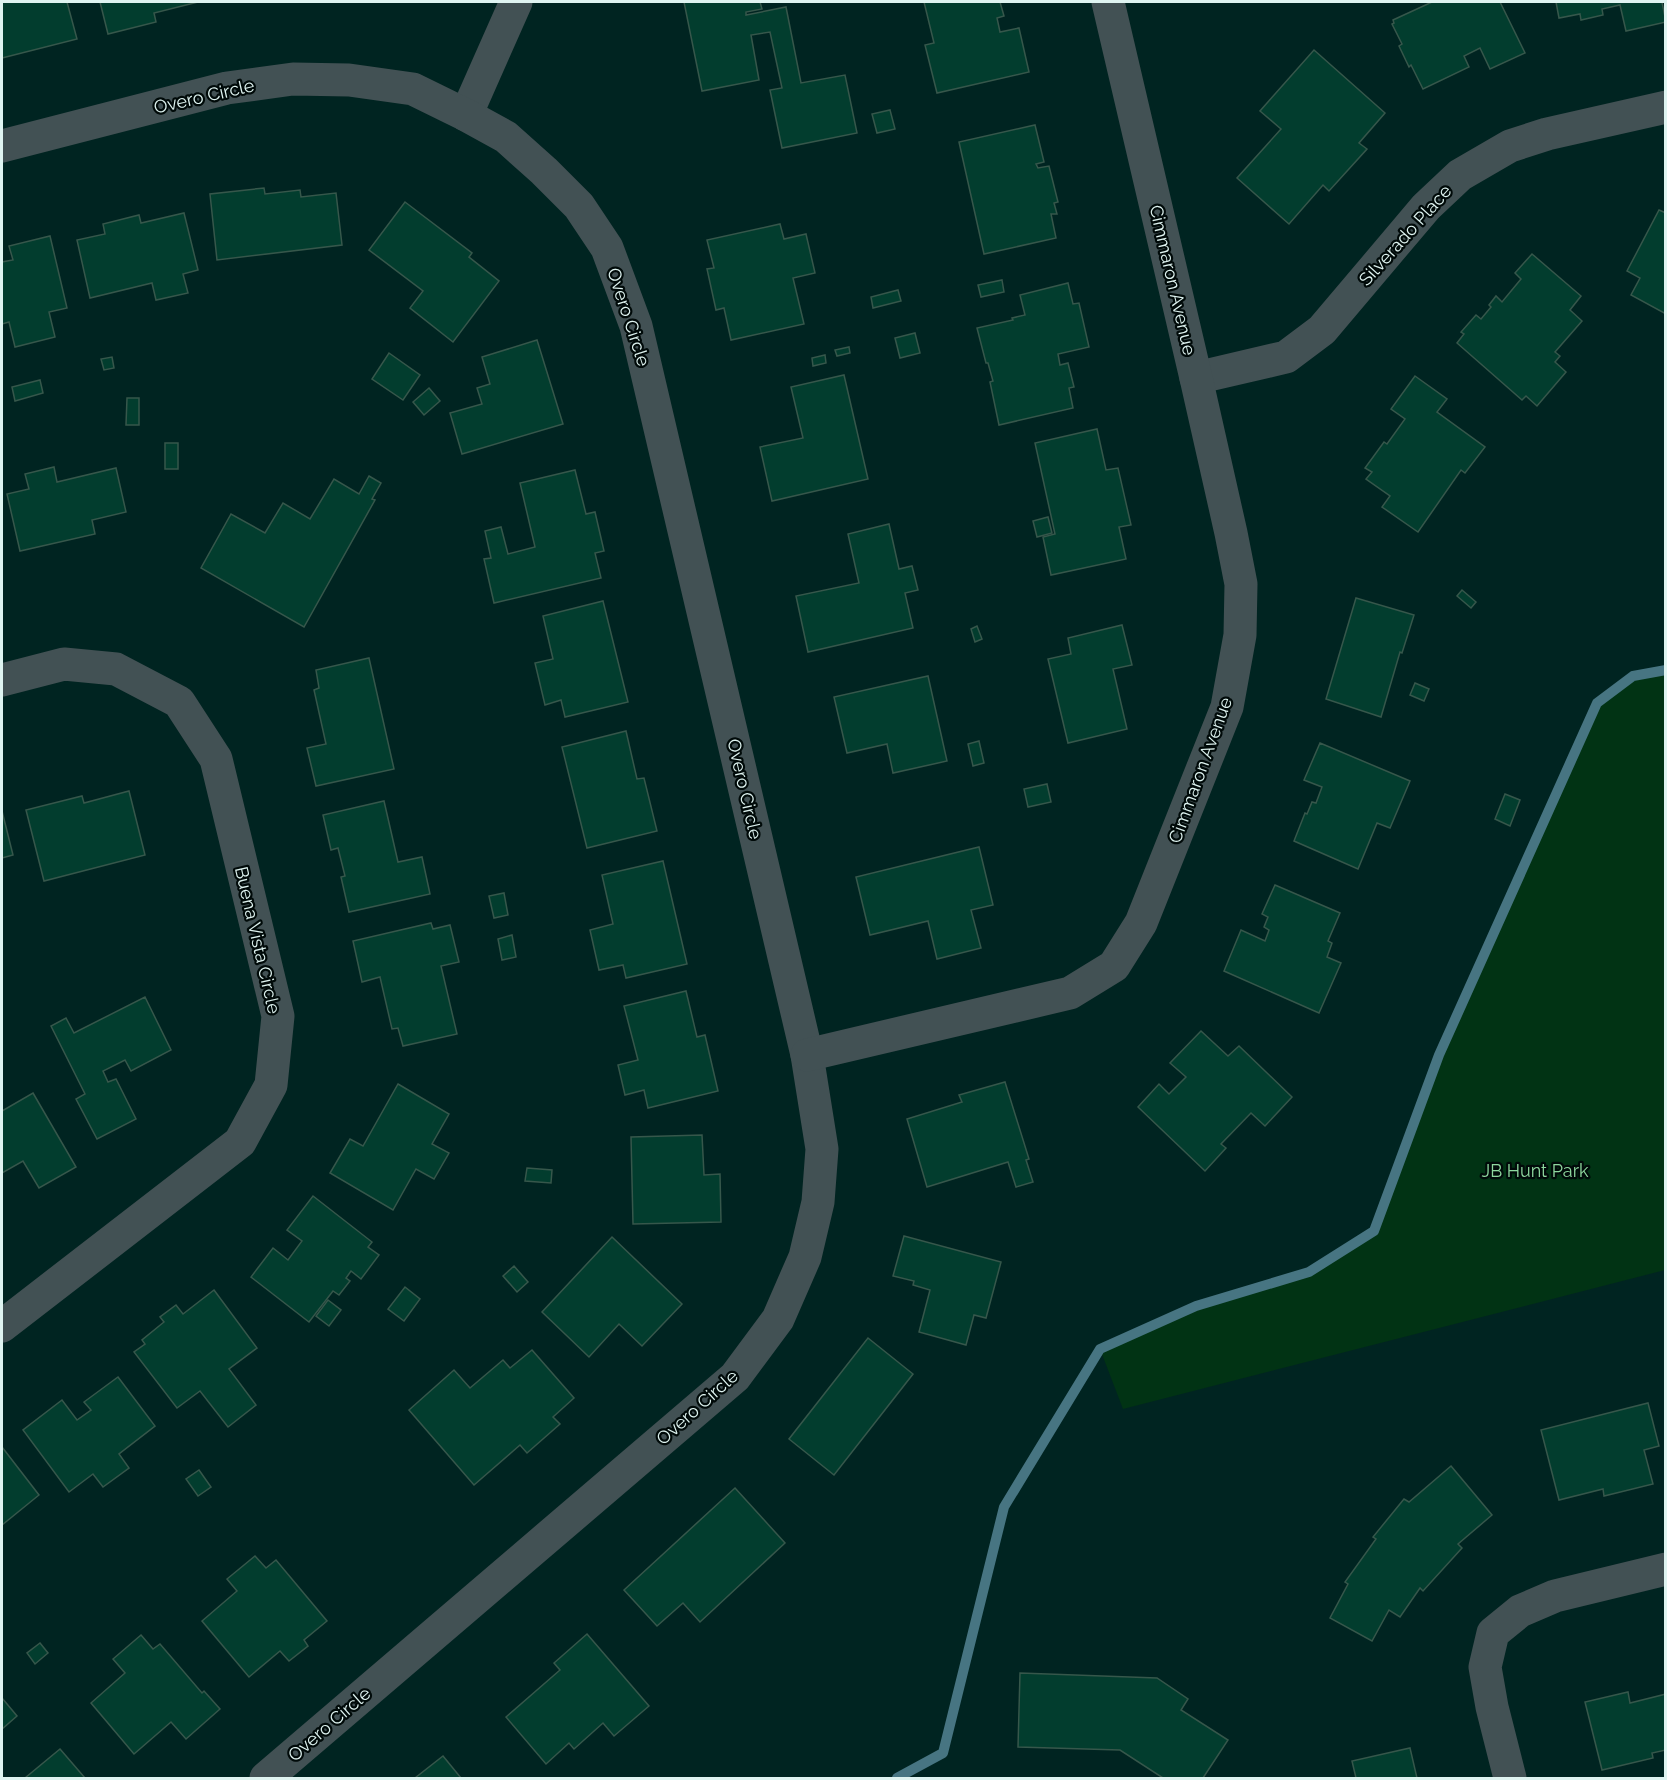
<svg xmlns="http://www.w3.org/2000/svg" width="1667" height="1780" font-family="Raleway,sans-serif">
<style>
.green{fill:#013314}
.lines{fill:none;stroke-linecap:round;stroke-linejoin:round}
.stream{stroke:#477582;stroke-width:10}
.building{fill:#023d2e;stroke:#36574b;stroke-width:1.5}
.minor{stroke:#425154;stroke-width:33}
.labels{text-anchor:middle;dominant-baseline:central;stroke-width:4.5;stroke-linejoin:round;paint-order:stroke}
.street-label{font-size:18px;fill:#dff4f1;stroke:#000a09}
.park-label{font-size:18px;fill:#8ed89f;stroke:#000a09}
</style>
<rect width="100%" height="100%" fill="#002421"/>
<polygon class="green" points="1665,670 1665,1270 1123,1409 1100,1349 1196,1306 1309,1272 1374,1231 1439,1055 1597,703 1633,676"/>
<g class="lines">
<polyline class="stream" points="897,1778 943,1753 1004,1507 1100,1349 1196,1306 1309,1272 1374,1231 1439,1055 1597,703 1633,676 1666,670"/>
</g>
<g class="building">
<polygon points="2,2 67,2 77,39 2,58"/>
<polygon points="100,2 198,2 154,13 156,22 108,34"/>
<polygon points="684,2 760,2 762,9 746,12 746,15 786,7 801,83 845,75 857,133 782,148 770,90 782,88 770,32 751,35 759,80 702,91"/>
<polygon points="924,2 1000,2 1004,16 997,18 1000,32 1019,28 1029,72 937,93 925,45 934,43"/>
<polygon points="1432,2 1500,2 1525,53 1490,69 1480,48 1464,56 1469,67 1423,89 1411,65 1409,67 1399,46 1402,44 1392,24 1394,23 1393,20"/>
<polygon points="1556,2 1662,2 1666,22 1626,31 1620,5 1602,9 1603,15 1581,20 1580,14 1559,18"/>
<polygon points="1314,50 1385,113 1359,143 1367,149 1329,191 1323,185 1289,224 1237,178 1281,129 1260,111"/>
<polygon points="890,110 895,129 877,133 872,114"/>
<polygon points="1035,125 1044,162 1036,164 1038,168 1049,166 1058,202 1054,203 1057,214 1051,214 1056,238 984,254 959,142"/>
<polygon points="264,188 265,194 300,190 301,197 336,193 342,245 217,260 210,194"/>
<polygon points="405,202 472,253 469,257 499,281 453,342 410,308 423,291 369,250"/>
<polygon points="1659,210 1666,213 1666,314 1631,295 1640,278 1627,271"/>
<polygon points="184,213 198,270 183,274 188,293 156,300 152,283 90,298 77,240 105,234 103,224 139,215 141,223"/>
<polygon points="780,224 784,239 806,234 815,273 793,278 804,324 731,340 724,308 716,310 707,269 714,268 707,240"/>
<polygon points="50,236 67,308 49,312 55,337 15,347 9,322 2,324 2,262 13,260 9,246"/>
<polygon points="1532,254 1581,296 1570,310 1582,321 1555,352 1560,356 1555,362 1566,372 1537,406 1526,396 1522,400 1457,343 1464,334 1461,332 1476,315 1481,319 1491,307 1489,305 1496,296 1502,302 1521,279 1515,273"/>
<polygon points="1002,280 1004,292 981,297 978,285"/>
<polygon points="1068,283 1073,304 1079,303 1089,347 1058,354 1060,365 1068,363 1074,387 1069,388 1073,408 999,425 990,382 993,381 988,363 986,363 977,328 1013,320 1012,318 1025,315 1020,295"/>
<polygon points="898,290 901,301 873,308 871,297"/>
<polygon points="915,333 920,353 900,358 895,338"/>
<polygon points="537,340 563,424 462,454 450,413 482,404 477,388 490,384 482,357"/>
<polygon points="849,347 850,353 837,356 835,350"/>
<polygon points="389,353 420,375 403,400 372,379"/>
<polygon points="825,355 826,363 813,366 812,358"/>
<polygon points="112,357 114,368 104,370 101,359"/>
<polygon points="844,375 868,479 772,501 760,447 803,438 791,387"/>
<polygon points="1415,376 1447,399 1437,412 1485,447 1465,473 1461,470 1418,532 1382,507 1390,496 1366,479 1372,472 1365,468 1384,442 1387,444 1405,419 1391,409"/>
<polygon points="40,380 43,393 15,401 12,387"/>
<polygon points="429,388 440,401 424,415 413,402"/>
<polygon points="127,398 139,398 139,425 126,425"/>
<polygon points="1097,429 1106,470 1118,468 1131,525 1119,527 1126,559 1051,575 1043,537 1055,534 1035,443"/>
<rect x="165" y="443" width="13" height="26"/>
<polygon points="54,467 57,482 116,468 126,512 92,520 95,534 20,551 7,494 29,489 25,474"/>
<polygon points="575,470 586,514 595,512 604,551 595,553 601,578 494,603 484,559 491,558 485,531 501,527 508,554 535,547 520,483"/>
<polygon points="369,476 381,483 372,499 375,500 304,627 201,568 231,514 265,533 283,503 310,519 334,479 359,494"/>
<polygon points="1048,517 1052,533 1037,537 1033,521"/>
<polygon points="889,524 899,569 912,566 918,590 905,593 913,628 808,652 796,596 859,583 848,534"/>
<polygon points="1462,590 1476,602 1471,608 1457,596"/>
<polygon points="1356,598 1414,615 1402,653 1400,652 1381,717 1326,699"/>
<polygon points="603,601 628,702 565,717 561,700 545,705 535,663 553,659 543,616"/>
<polygon points="1122,625 1132,665 1113,669 1127,729 1068,743 1048,659 1071,654 1068,638"/>
<polygon points="977,626 982,639 975,642 971,629"/>
<polygon points="369,658 394,769 316,786 307,748 326,744 314,690 319,688 316,670"/>
<polygon points="928,676 947,761 893,773 887,744 847,753 834,697"/>
<polygon points="1415,683 1429,689 1424,701 1410,695"/>
<polygon points="626,731 637,779 644,778 657,831 587,848 562,747"/>
<polygon points="979,741 984,763 973,766 968,744"/>
<polygon points="1320,743 1410,781 1390,828 1377,823 1358,869 1294,841 1305,813 1307,814 1312,802 1316,803 1322,787 1304,780"/>
<polygon points="1047,784 1051,802 1028,807 1024,789"/>
<polygon points="129,791 145,855 44,881 26,810 82,796 84,803"/>
<polygon points="1505,794 1520,800 1510,826 1495,819"/>
<polygon points="384,801 398,862 422,857 430,894 349,912 341,877 345,876 338,848 331,850 323,815"/>
<polygon points="2,811 13,855 2,858"/>
<polygon points="979,847 993,905 971,910 981,948 937,959 928,921 870,935 856,877"/>
<polygon points="663,861 687,964 626,978 623,965 599,970 590,930 613,924 602,875"/>
<polygon points="1275,885 1340,913 1328,941 1332,943 1327,957 1341,963 1319,1013 1224,971 1241,930 1265,941 1269,930 1264,927 1268,917 1262,914"/>
<polygon points="504,893 508,915 494,918 489,896"/>
<polygon points="431,923 433,929 450,925 459,962 441,966 457,1034 403,1046 398,1028 392,1029 380,977 362,982 353,941"/>
<polygon points="512,935 516,957 502,960 498,939"/>
<polygon points="686,991 697,1037 705,1035 718,1091 648,1108 644,1090 625,1095 618,1065 638,1060 624,1006"/>
<polygon points="145,997 171,1050 131,1071 125,1060 103,1071 108,1082 116,1079 136,1119 97,1139 76,1099 85,1094 51,1026 66,1018 74,1033"/>
<polygon points="1201,1031 1228,1056 1239,1046 1292,1097 1265,1126 1251,1113 1221,1144 1226,1148 1205,1171 1138,1107 1159,1084 1169,1094 1186,1077 1170,1063"/>
<polygon points="1005,1082 1029,1159 1026,1160 1033,1182 1016,1187 1008,1162 927,1187 907,1119 962,1102 959,1095"/>
<polygon points="398,1084 449,1114 432,1144 449,1153 434,1179 416,1169 393,1210 330,1173 350,1139 363,1146"/>
<polygon points="33,1093 76,1167 39,1188 23,1161 2,1173 2,1111"/>
<polygon points="702,1135 704,1175 720,1174 721,1222 633,1224 631,1137"/>
<polygon points="527,1168 552,1170 551,1183 525,1181"/>
<polygon points="313,1196 372,1242 368,1247 379,1255 361,1279 351,1271 346,1278 350,1281 339,1295 333,1291 309,1322 251,1277 273,1248 288,1260 302,1241 287,1230"/>
<polygon points="904,1236 1001,1262 986,1318 974,1315 966,1345 919,1332 930,1290 913,1285 914,1281 893,1276"/>
<polygon points="612,1237 682,1304 642,1346 619,1324 589,1357 542,1312"/>
<polygon points="514,1266 528,1282 517,1292 503,1276"/>
<polygon points="405,1287 420,1299 404,1321 388,1309"/>
<polygon points="214,1290 257,1348 229,1369 256,1405 228,1427 200,1391 177,1408 134,1352 145,1344 142,1340 164,1322 160,1317 176,1305 183,1314"/>
<polygon points="328,1300 341,1310 329,1326 316,1316"/>
<polygon points="868,1338 913,1374 834,1475 789,1439"/>
<polygon points="532,1350 574,1398 553,1417 560,1424 527,1453 520,1445 474,1485 409,1410 454,1370 470,1388 503,1360 510,1368"/>
<polygon points="118,1377 155,1426 119,1454 129,1468 103,1487 93,1474 69,1492 23,1430 62,1400 77,1420 91,1410 84,1402"/>
<polygon points="1648,1403 1659,1446 1644,1450 1653,1484 1604,1496 1603,1489 1559,1500 1541,1430"/>
<polygon points="2,1447 39,1495 2,1525"/>
<polygon points="1451,1466 1492,1515 1458,1544 1462,1548 1423,1591 1420,1588 1400,1617 1389,1610 1372,1641 1330,1618 1348,1584 1345,1582 1376,1539 1373,1537 1404,1499 1409,1502"/>
<polygon points="199,1470 211,1487 198,1496 186,1479"/>
<polygon points="735,1488 785,1543 700,1622 683,1603 657,1626 624,1590"/>
<polygon points="255,1556 266,1568 276,1560 327,1621 304,1640 308,1646 289,1661 280,1651 249,1677 202,1621 237,1591 227,1579"/>
<polygon points="587,1634 649,1706 614,1736 603,1723 574,1749 569,1743 546,1764 506,1717 560,1670 554,1663"/>
<polygon points="141,1635 153,1649 160,1644 202,1693 204,1691 220,1709 186,1739 171,1722 134,1754 91,1703 125,1673 113,1659"/>
<polygon points="40,1643 48,1653 35,1664 27,1653"/>
<polygon points="1020,1673 1157,1678 1188,1699 1181,1710 1228,1740 1203,1778 1163,1778 1120,1750 1018,1747"/>
<polygon points="1628,1692 1630,1703 1666,1694 1666,1750 1652,1753 1653,1758 1602,1770 1585,1702"/>
<polygon points="2,1698 17,1716 2,1729"/>
<polygon points="1410,1748 1417,1778 1356,1778 1352,1761"/>
<polygon points="60,1749 85,1778 25,1778"/>
<polygon points="443,1756 461,1778 415,1778"/>
</g>
<g class="lines">
<g class="minor">
<polyline points="466,115 516,2"/>
<polyline points="2,146 227,88 293,79 349,80 413,89 466,115 506,137 544,171 579,206 607,248 636,326 807,1055 822,1149 818,1202 805,1257 778,1319 735,1377 266,1778"/>
<polyline points="1196,378 1286,357 1322,330 1426,207 1460,175 1510,146 1547,134 1666,107"/>
<polyline points="2,680 64,664 116,669 179,702 216,759 278,1016 271,1085 240,1142 2,1326"/>
<polyline points="807,1055 1070,993 1114,966 1141,923 1227,707 1240,635 1241,584 1231,533 1196,378 1108,2"/>
<polyline points="1510,1778 1492,1707 1485,1667 1493,1633 1520,1611 1555,1596 1666,1569"/>
</g>
</g>
<g class="labels">
<g class="street-label">
<text transform="translate(204 96) rotate(-13)">Overo Circle</text>
<text transform="translate(1405 235) rotate(-48)">Silverado Place</text>
<text transform="translate(1173 280) rotate(77)">Cimmaron Avenue</text>
<text transform="translate(629 317) rotate(72)">Overo Circle</text>
<text transform="translate(1200 770) rotate(-70)">Cimmaron Avenue</text>
<text transform="translate(745 789) rotate(77)">Overo Circle</text>
<text transform="translate(258 940) rotate(77)">Buena Vista Circle</text>
<text transform="translate(697 1407) rotate(-42)">Overo Circle</text>
<text transform="translate(329 1724) rotate(-41)">Overo Circle</text>
</g>
<g class="park-label">
<text x="1535" y="1170">JB Hunt Park</text>
</g>
</g>
<rect width="1667" height="1780" fill="none" stroke="#dff4f1" stroke-width="6"/>
</svg>
